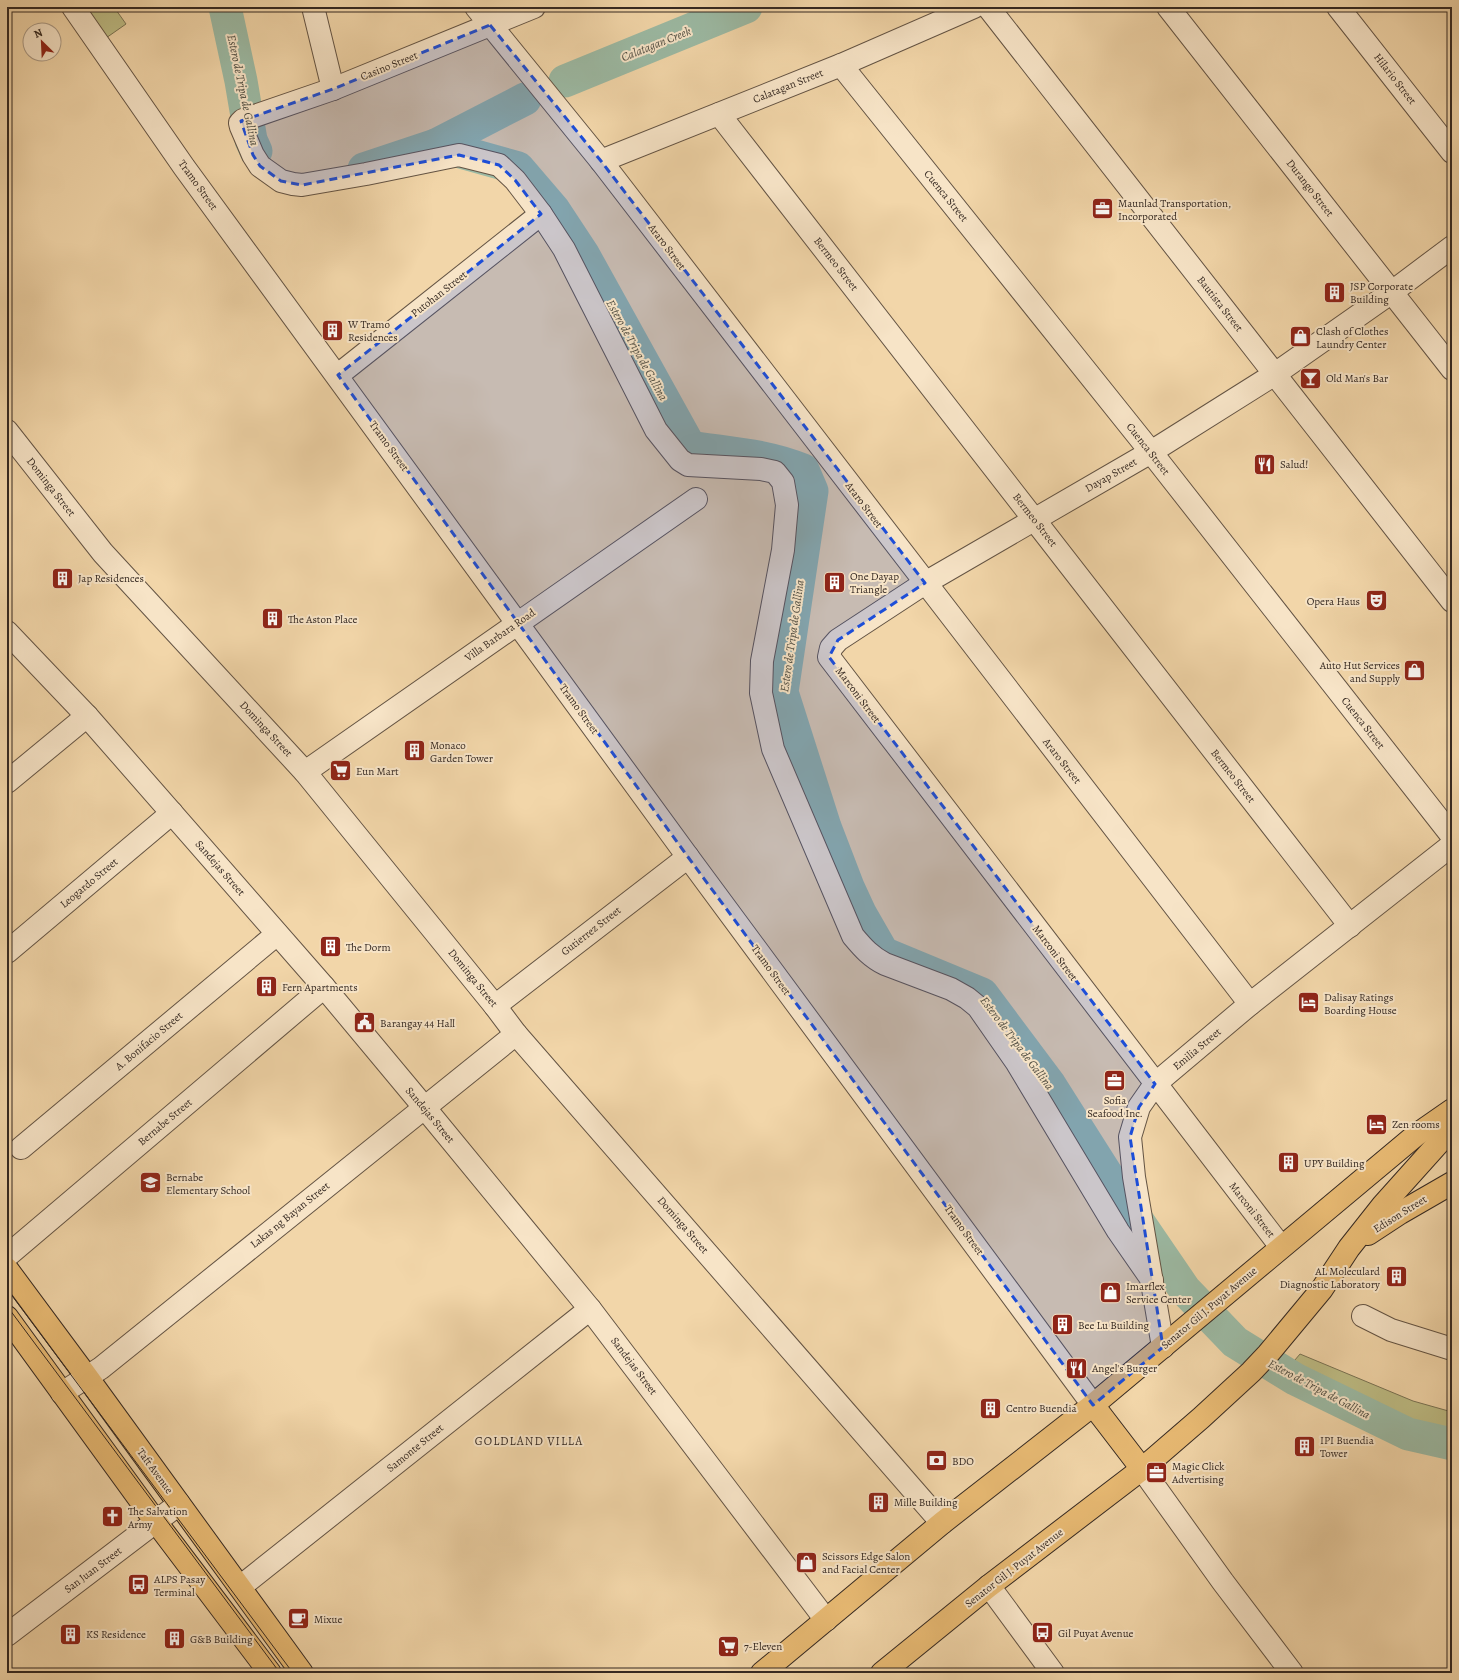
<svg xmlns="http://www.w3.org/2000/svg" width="1459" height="1680" font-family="Alegreya,serif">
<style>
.green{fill:#bebd85;stroke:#7a7354}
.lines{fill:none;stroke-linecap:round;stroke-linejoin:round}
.river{stroke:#9cbaa4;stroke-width:33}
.minor-casing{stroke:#645444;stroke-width:24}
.major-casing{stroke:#352922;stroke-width:24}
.minor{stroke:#f7e4c7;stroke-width:22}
.major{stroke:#e9bb74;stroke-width:22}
.tram{stroke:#352922;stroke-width:1}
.marked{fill:#1d4ed8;fill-opacity:0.2;stroke:#1d4ed8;stroke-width:3;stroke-dasharray:8 5;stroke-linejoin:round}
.labels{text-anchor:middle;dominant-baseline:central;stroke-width:4;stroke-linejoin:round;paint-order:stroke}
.street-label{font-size:11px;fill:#352922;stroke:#f7e4c7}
.poi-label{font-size:11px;fill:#352922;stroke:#f7e4c7;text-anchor:start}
.water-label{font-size:12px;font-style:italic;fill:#4f4d42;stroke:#f7e4c7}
.neighbourhood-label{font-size:12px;letter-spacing:1px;fill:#352922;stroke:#f7e4c7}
</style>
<rect width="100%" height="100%" fill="#f2d6a9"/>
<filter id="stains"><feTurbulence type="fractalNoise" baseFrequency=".005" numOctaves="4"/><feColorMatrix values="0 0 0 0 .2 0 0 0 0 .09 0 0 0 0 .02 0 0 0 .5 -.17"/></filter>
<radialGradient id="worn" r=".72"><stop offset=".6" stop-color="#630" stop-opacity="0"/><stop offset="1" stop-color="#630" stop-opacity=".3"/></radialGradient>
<g class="green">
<polygon points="84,7 114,7 126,24 106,38"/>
<path d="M1300 1354 1413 1401 1452 1412V1433C1395 1421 1342 1391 1289 1367Z"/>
</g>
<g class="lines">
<g class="river">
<polyline points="225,7 241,81 251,140 256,151"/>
<polyline points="565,81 746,7"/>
<polyline points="436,145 525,99"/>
<path d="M364 169 436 145 518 168 554 210 583 254 690 447C728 453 768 455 803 470L812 491 782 692 825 827 848 887 860 913 883 953 982 994 1050 1085 1114 1186 1185 1290 1235 1342 1295 1379 1408 1434 1452 1444"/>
</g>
<defs>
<g id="minor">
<polyline points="73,7 184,167 688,857 1093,1405"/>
<polyline points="313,7 333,89"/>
<polyline points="476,7 601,161 1250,1004"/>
<path d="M534 7 333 89 243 120 240 123 241 127 253 155 260 166 281 181 293 184 302 185 366 174 459 155 499 165 515 180 541 214 564 249 656 430 680 460 688 465 761 469 775 472 783 482 787 505 783 550 762 661 761 693 773 749 853 936C863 948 871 957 885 964L951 989 967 998 978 1007 1017 1063 1118 1231 1152 1280"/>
<polyline points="988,7 1452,601"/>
<polyline points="1168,7 1452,369"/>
<polyline points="1338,7 1452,152"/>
<polyline points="841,65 1151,452 1452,836"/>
<polyline points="719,114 1350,926"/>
<polyline points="601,161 841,65 974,7"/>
<polyline points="338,375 541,214"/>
<polyline points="7,431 103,553 305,772 495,1006 516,1034 942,1523"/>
<polyline points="7,632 87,716 324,987 424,1107 590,1309 826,1620"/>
<polyline points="305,772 696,499"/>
<polyline points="7,782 87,716"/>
<polyline points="7,952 172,813"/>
<polyline points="495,1006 688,857"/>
<polyline points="21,1148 277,934"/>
<polyline points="1281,1247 829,657 831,648 838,640 925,583 1151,452 1275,374 1392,292 1452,247"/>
<polyline points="7,1256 324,987"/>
<polyline points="1363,1316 1391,1330 1452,1349"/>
<polyline points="1163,1347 1134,1177 1130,1137 1139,1107 1155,1084 1250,1004 1452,845"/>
<polyline points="62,1393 101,1368 516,1034"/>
<polyline points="1142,1469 1223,1582 1292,1673"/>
<polyline points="989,1586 1053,1673"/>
<polyline points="240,1587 590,1309"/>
<polyline points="7,1635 179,1504"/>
</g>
<g id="major">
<polyline points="1368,1234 1400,1213 1452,1183"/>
<polyline points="7,1269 87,1377 302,1673"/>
<polyline points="7,1317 156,1522 270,1673"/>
<polyline points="1093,1405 1142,1469"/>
<polyline points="762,1673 942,1523 1093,1405 1416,1135 1452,1110"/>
<polyline points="882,1673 989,1586 1142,1469 1201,1418 1251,1372 1268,1354 1322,1289 1349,1248 1383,1205 1452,1128"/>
</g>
</defs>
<use href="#minor" class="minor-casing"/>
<use href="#major" class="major-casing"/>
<use href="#minor" class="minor"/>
<use href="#major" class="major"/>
<g class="tram">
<polyline points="7,1289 293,1673"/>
<polyline points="7,1306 280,1673"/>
</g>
</g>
<path class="marked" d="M490 25 601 161 925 583 838 640 829 657 1155 1084 1139 1107 1130 1137 1163 1347 1093 1405 688 857 338 375 541 214 515 180 499 165 459 155 302 185 281 181 260 166 253 155 241 121 333 89Z"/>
<defs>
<symbol id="office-square" viewBox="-11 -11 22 22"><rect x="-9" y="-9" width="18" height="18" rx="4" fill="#8f2418" stroke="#f7e4c7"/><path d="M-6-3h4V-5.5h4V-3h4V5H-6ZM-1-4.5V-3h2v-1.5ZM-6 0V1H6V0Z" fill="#fff"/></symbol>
<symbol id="building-square" viewBox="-11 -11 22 22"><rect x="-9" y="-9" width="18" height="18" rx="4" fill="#8f2418" stroke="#f7e4c7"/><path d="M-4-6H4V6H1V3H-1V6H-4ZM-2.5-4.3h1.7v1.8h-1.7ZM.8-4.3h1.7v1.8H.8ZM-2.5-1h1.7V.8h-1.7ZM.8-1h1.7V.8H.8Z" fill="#fff"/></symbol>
<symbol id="shop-square" viewBox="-11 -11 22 22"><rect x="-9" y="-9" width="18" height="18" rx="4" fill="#8f2418" stroke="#f7e4c7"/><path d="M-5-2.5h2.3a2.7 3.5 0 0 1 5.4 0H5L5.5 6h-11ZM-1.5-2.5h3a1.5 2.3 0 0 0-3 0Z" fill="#fff"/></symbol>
<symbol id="bar-square" viewBox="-11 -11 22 22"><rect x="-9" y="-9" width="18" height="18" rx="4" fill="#8f2418" stroke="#f7e4c7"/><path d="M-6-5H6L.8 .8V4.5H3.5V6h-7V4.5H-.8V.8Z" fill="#fff"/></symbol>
<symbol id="restaurant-square" viewBox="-11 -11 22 22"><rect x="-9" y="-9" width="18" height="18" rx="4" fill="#8f2418" stroke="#f7e4c7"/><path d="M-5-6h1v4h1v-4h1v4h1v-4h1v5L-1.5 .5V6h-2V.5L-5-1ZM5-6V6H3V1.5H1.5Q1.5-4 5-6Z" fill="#fff"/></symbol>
<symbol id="theatre-square" viewBox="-11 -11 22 22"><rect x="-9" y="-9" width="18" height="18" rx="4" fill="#8f2418" stroke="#f7e4c7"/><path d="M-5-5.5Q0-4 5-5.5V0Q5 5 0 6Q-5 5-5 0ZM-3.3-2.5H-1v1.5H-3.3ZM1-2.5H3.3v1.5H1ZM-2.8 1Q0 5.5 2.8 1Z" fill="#fff"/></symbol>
<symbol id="supermarket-square" viewBox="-11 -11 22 22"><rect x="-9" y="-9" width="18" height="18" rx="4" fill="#8f2418" stroke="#f7e4c7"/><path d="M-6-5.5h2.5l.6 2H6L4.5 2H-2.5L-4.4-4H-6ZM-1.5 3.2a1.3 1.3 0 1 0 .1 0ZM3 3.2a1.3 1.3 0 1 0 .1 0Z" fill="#fff"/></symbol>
<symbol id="hotel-square" viewBox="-11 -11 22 22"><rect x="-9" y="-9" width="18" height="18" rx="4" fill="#8f2418" stroke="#f7e4c7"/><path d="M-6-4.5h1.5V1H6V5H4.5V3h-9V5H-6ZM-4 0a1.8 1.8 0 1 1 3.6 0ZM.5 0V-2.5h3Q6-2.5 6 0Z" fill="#fff"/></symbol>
<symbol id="civic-square" viewBox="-11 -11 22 22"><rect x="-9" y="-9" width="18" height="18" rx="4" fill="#8f2418" stroke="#f7e4c7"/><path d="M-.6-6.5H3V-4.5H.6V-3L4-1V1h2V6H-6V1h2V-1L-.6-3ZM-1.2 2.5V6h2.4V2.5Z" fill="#fff"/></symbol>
<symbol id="school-square" viewBox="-11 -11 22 22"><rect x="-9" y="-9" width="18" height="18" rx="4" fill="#8f2418" stroke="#f7e4c7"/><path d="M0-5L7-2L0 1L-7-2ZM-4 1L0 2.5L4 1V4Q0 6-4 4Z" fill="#fff"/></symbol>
<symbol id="bank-square" viewBox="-11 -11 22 22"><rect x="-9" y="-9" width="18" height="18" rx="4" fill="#8f2418" stroke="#f7e4c7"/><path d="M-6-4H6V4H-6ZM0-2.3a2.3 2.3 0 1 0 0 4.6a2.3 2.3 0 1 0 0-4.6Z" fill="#fff"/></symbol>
<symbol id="church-square" viewBox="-11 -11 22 22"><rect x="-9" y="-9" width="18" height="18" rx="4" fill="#8f2418" stroke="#f7e4c7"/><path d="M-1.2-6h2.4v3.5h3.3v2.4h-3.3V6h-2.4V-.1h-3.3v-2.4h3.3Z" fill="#fff"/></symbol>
<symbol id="bus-square" viewBox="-11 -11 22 22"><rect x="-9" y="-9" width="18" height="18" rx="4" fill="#8f2418" stroke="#f7e4c7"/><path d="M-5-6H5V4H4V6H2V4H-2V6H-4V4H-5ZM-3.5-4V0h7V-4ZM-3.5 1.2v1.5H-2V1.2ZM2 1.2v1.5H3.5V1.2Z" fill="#fff"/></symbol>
<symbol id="cafe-square" viewBox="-11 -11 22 22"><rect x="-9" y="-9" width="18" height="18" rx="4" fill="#8f2418" stroke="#f7e4c7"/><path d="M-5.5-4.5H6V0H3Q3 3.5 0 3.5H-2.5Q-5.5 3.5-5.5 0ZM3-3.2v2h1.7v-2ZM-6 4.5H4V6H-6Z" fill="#fff"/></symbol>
</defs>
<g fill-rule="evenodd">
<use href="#office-square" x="1090" y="196" width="25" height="25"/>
<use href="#building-square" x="1322" y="280" width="25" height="25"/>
<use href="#building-square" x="320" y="318" width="25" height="25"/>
<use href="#shop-square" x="1288" y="324" width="25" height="25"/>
<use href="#bar-square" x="1298" y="366" width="25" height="25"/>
<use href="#restaurant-square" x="1252" y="452" width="25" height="25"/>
<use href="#building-square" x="50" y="566" width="25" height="25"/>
<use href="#building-square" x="822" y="570" width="25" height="25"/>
<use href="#theatre-square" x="1364" y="588" width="25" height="25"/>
<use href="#building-square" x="260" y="606" width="25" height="25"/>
<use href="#shop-square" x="1402" y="658" width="25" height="25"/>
<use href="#building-square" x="402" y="738" width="25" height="25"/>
<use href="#supermarket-square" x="328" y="758" width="25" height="25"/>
<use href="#building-square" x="318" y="934" width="25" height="25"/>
<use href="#building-square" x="254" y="974" width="25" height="25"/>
<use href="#hotel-square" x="1296" y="990" width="25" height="25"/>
<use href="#civic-square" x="352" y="1010" width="25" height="25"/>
<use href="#office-square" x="1102" y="1068" width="25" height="25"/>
<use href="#hotel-square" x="1364" y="1112" width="25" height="25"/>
<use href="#building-square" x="1276" y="1150" width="25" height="25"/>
<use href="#school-square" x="138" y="1170" width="25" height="25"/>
<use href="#building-square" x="1384" y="1264" width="25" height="25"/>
<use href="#shop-square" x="1098" y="1280" width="25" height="25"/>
<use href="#building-square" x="1050" y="1312" width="25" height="25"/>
<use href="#restaurant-square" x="1064" y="1356" width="25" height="25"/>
<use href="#building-square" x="978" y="1396" width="25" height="25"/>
<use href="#building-square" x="1292" y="1434" width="25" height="25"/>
<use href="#bank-square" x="924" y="1448" width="25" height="25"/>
<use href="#office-square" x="1144" y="1460" width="25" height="25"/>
<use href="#building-square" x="866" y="1490" width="25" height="25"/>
<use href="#church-square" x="100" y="1504" width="25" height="25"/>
<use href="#shop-square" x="794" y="1550" width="25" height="25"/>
<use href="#bus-square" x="126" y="1572" width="25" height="25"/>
<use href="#cafe-square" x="286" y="1606" width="25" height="25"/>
<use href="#bus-square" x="1030" y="1620" width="25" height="25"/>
<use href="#building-square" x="58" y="1622" width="25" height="25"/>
<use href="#building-square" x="162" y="1626" width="25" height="25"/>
<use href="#supermarket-square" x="716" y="1634" width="25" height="25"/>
</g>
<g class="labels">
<g class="street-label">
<text transform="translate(389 66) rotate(-22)">Casino Street</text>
<text transform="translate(1395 79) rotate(52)">Hilario Street</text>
<text transform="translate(788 86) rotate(-22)">Calatagan Street</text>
<text transform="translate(198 185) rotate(54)">Tramo Street</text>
<text transform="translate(1310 188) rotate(52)">Durango Street</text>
<text transform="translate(946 196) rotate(51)">Cuenca Street</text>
<text transform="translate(667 247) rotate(53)">Araro Street</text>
<text transform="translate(836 264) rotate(52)">Bermeo Street</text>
<text transform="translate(439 294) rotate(-38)">Putohan Street</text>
<text transform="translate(1220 304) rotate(52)">Bautista Street</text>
<text transform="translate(389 446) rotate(54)">Tramo Street</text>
<text transform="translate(1148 449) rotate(52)">Cuenca Street</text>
<text transform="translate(1111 475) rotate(-30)">Dayap Street</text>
<text transform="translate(51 487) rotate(52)">Dominga Street</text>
<text transform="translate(864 505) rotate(53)">Araro Street</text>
<text transform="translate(1035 520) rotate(52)">Bermeo Street</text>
<text transform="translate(500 635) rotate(-35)">Villa Barbara Road</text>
<text transform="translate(858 695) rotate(53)">Marconi Street</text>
<text transform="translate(579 709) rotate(54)">Tramo Street</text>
<text transform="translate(1363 723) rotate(52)">Cuenca Street</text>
<text transform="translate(266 729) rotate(47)">Dominga Street</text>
<text transform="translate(1062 761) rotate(52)">Araro Street</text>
<text transform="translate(1233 776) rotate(52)">Bermeo Street</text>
<text transform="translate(220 868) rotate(49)">Sandejas Street</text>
<text transform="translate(89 883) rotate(-40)">Leogardo Street</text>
<text transform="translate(591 931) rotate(-38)">Gutierrez Street</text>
<text transform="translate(1055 953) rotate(53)">Marconi Street</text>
<text transform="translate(771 970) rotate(54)">Tramo Street</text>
<text transform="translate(473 978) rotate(51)">Dominga Street</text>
<text transform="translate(149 1041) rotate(-40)">A. Bonifacio Street</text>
<text transform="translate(1197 1049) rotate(-40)">Emilia Street</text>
<text transform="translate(430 1115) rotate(50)">Sandejas Street</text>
<text transform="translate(165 1122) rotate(-40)">Bernabe Street</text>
<text transform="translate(1252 1210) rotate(52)">Marconi Street</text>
<text transform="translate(1400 1214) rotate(-32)">Edison Street</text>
<text transform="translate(290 1215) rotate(-39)">Lakas ng Bayan Street</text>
<text transform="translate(683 1225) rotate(49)">Dominga Street</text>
<text transform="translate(964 1230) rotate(54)">Tramo Street</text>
<text transform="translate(1209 1308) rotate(-40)">Senator Gil J. Puyat Avenue</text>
<text transform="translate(634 1366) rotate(53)">Sandejas Street</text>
<text transform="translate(415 1448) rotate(-39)">Samonte Street</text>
<text transform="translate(155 1471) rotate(54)">Taft Avenue</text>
<text transform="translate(1014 1568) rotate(-38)">Senator Gil J. Puyat Avenue</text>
<text transform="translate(93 1570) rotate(-37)">San Juan Street</text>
</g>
<g class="poi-label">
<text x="1118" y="203">Maunlad Transportation,<tspan x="1118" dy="13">Incorporated</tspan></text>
<text x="1350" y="286">JSP Corporate<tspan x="1350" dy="13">Building</tspan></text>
<text x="348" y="324">W Tramo<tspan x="348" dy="13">Residences</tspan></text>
<text x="1316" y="331">Clash of Clothes<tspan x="1316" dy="13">Laundry Center</tspan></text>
<text x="1326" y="378">Old Man's Bar</text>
<text x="1280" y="464">Salud!</text>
<text x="850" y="576">One Dayap<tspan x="850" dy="13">Triangle</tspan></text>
<text x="78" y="578">Jap Residences</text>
<text x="1360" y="601" text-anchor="end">Opera Haus</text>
<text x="288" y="619">The Aston Place</text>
<text x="1400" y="665" text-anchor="end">Auto Hut Services<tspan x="1400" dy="13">and Supply</tspan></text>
<text x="430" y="745">Monaco<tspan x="430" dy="13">Garden Tower</tspan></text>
<text x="356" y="771">Eun Mart</text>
<text x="346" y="947">The Dorm</text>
<text x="282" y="987">Fern Apartments</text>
<text x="1324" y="997">Dalisay Ratings<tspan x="1324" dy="13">Boarding House</tspan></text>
<text x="380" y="1023">Barangay 44 Hall</text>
<text x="1115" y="1100" text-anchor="middle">Sofia<tspan x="1115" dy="13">Seafood Inc.</tspan></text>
<text x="1392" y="1124">Zen rooms</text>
<text x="1304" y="1163">UPY Building</text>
<text x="166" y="1177">Bernabe<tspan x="166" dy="13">Elementary School</tspan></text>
<text x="1380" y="1271" text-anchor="end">AL Moleculard<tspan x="1380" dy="13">Diagnostic Laboratory</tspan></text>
<text x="1126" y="1286">Imarflex<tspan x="1126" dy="13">Service Center</tspan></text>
<text x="1078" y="1325">Bee Lu Building</text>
<text x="1092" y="1368">Angel's Burger</text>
<text x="1006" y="1408">Centro Buendia</text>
<text x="1320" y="1440">IPI Buendia<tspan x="1320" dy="13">Tower</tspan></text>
<text x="952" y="1461">BDO</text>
<text x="1172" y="1466">Magic Click<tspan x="1172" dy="13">Advertising</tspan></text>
<text x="894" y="1502">Mille Building</text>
<text x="128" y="1511">The Salvation<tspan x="128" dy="13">Army</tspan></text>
<text x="822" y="1556">Scissors Edge Salon<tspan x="822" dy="13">and Facial Center</tspan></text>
<text x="154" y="1579">ALPS Pasay<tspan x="154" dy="13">Terminal</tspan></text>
<text x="314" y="1619">Mixue</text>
<text x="1058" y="1633">Gil Puyat Avenue</text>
<text x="86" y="1634">KS Residence</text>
<text x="190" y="1639">G&amp;B Building</text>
<text x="744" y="1646">7-Eleven</text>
</g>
<g class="water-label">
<text transform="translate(656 44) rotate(-22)">Calatagan Creek</text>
<text transform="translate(243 90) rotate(78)">Estero de Tripa de Gallina</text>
<text transform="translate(637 350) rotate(61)">Estero de Tripa de Gallina</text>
<text transform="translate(792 636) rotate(-82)">Estero de Tripa de Gallina</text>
<text transform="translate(1017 1043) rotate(53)">Estero de Tripa de Gallina</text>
<text transform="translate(1319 1389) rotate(28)">Estero de Tripa de Gallina</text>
</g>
<g class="neighbourhood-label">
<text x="529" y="1441">GOLDLAND VILLA</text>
</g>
</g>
<rect width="1459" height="1680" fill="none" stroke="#f2d6a9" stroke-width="24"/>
<rect x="8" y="8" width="1443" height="1664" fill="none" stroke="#352922" stroke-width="2"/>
<rect x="12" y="12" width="1435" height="1656" fill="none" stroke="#352922"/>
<g transform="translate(42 42) rotate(336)"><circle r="19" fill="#f7e4c7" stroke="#a99985"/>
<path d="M0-3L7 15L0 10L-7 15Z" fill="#8f2418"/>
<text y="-6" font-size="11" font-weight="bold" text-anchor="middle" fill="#352922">N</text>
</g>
<rect width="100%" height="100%" filter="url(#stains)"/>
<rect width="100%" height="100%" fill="url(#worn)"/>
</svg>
